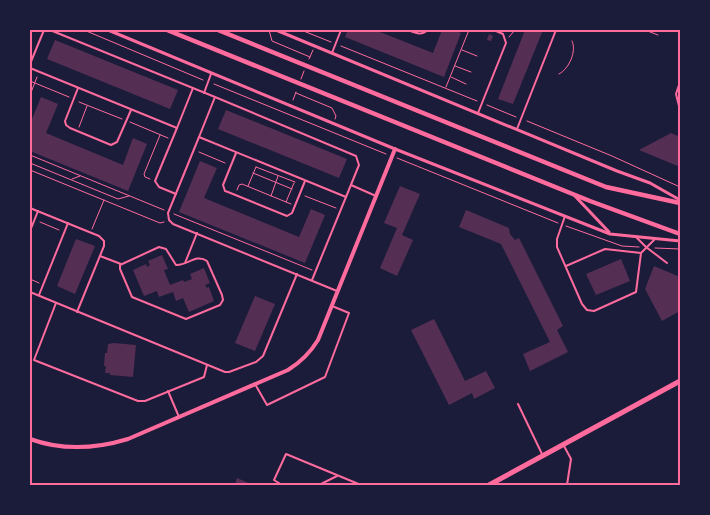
<svg xmlns="http://www.w3.org/2000/svg" width="710" height="515" font-family="Mulish,sans-serif">
<style>
.building{fill:#542f53}
.lines{fill:none;stroke-linecap:round;stroke-linejoin:round}
.path{stroke:#ff6b9d;stroke-width:1}
.service{stroke:#ff6b9d;stroke-width:2}
.minor{stroke:#ff6b9d;stroke-width:3}
.tertiary{stroke:#ff6b9d;stroke-width:4}
.secondary{stroke:#ff6b9d;stroke-width:4.5}
.primary{stroke:#ff6b9d;stroke-width:5}
.neatline{fill:none;stroke:#ff6b9d;stroke-width:2}
</style>
<rect width="100%" height="100%" fill="#1b1b3a"/>
<g class="building">
<polygon points="348,30 375,30 433,53 442,30 452,30 461,33 444,77 345,37"/>
<polygon points="525,30 543,30 513,104 498,99"/>
<polygon points="489,34 493,36 491,41 487,40"/>
<polygon points="55,40 178,90 170,109 47,59"/>
<polygon points="41,97 58,104 46,133 123,165 133,138 147,144 128,191 30,151 30,124"/>
<polygon points="226,110 347,159 339,178 218,129"/>
<polygon points="671,133 678,136 680,140 680,167 639,150"/>
<polygon points="200,161 217,168 204,198 299,237 311,209 325,215 305,263 179,212"/>
<polygon points="400,186 420,194 402,235 413,240 397,276 380,268 397,228 384,223"/>
<polygon points="466,210 509,228 510,234 515,240 519,238 563,326 557,330 568,352 530,371 523,354 550,342 501,244 459,227"/>
<polygon points="76,239 95,246 75,294 57,286"/>
<polygon points="162,255 168,269 164,270 170,285 183,280 184,282 192,279 190,274 204,268 210,283 205,285 207,288 209,287 214,301 189,312 183,298 176,301 173,292 159,297 157,291 144,296 133,270 146,264 147,267 150,265 148,261"/>
<polygon points="621,259 630,281 596,295 586,274"/>
<polygon points="654,266 680,277 680,311 662,321 645,289"/>
<polygon points="255,296 275,304 255,351 235,343"/>
<rect x="30" y="306" width="2" height="30"/>
<polygon points="434,319 465,381 486,371 495,388 474,399 472,393 449,405 411,330"/>
<polygon points="114,343 136,345 133,377 110,375 110,373 105,373 106,366 104,366 105,353 107,353 108,344"/>
<polygon points="237,478 253,485 235,485"/>
</g>
<g class="lines">
<g class="path">
<polyline points="84,30 203,80"/>
<polyline points="269,30 272,41 310,57"/>
<polyline points="301,30 331,42"/>
<polyline points="645,30 658,35"/>
<polyline points="679,35 680,51"/>
<polyline points="509,37 515,30"/>
<polyline points="341,46 477,101"/>
<polyline points="462,50 477,56"/>
<polyline points="309,59 313,50"/>
<polyline points="455,66 471,72"/>
<path d="M559 74C569 69 577 51 572 41"/>
<polyline points="451,77 466,84"/>
<polyline points="301,79 304,71"/>
<polyline points="30,81 69,97"/>
<polyline points="214,84 386,154"/>
<polyline points="446,87 469,30"/>
<polyline points="296,93 332,108 336,116 335,119"/>
<polyline points="30,95 37,77"/>
<polyline points="293,100 296,92"/>
<polyline points="79,102 122,119"/>
<polyline points="487,105 516,117"/>
<polyline points="527,121 612,156 680,187"/>
<polyline points="130,122 168,138"/>
<polyline points="79,127 87,106"/>
<polyline points="199,152 225,163"/>
<polyline points="30,155 164,210"/>
<polyline points="397,158 558,223"/>
<polyline points="30,163 118,199 129,196"/>
<polyline points="256,167 295,182"/>
<polyline points="30,170 160,223 164,222"/>
<polyline points="253,173 292,189"/>
<polyline points="72,179 80,176"/>
<polyline points="150,179 145,177 144,174 160,135"/>
<polyline points="248,186 256,167"/>
<polyline points="237,190 239,185 242,184 286,202"/>
<polyline points="271,196 278,176"/>
<polyline points="305,196 336,208"/>
<polyline points="291,204 286,202 294,183"/>
<polyline points="174,214 312,270"/>
<polyline points="40,222 59,230"/>
<polyline points="566,226 622,246 639,247"/>
<polyline points="92,229 104,200"/>
<polyline points="655,248 680,249"/>
<polyline points="30,279 39,283"/>
</g>
<g class="service">
<polyline points="50,30 215,97 199,137 346,197 359,165 356,156 215,97"/>
<path d="M408 30C416 33 421 36 428 30"/>
<polyline points="332,53 341,30"/>
<polyline points="30,64 44,30"/>
<polyline points="30,68 177,128 193,88"/>
<polyline points="680,82 676,94 680,110"/>
<polyline points="78,88 65,121 66,125 70,128 111,145 117,142 131,110"/>
<polyline points="204,93 211,74"/>
<polyline points="478,113 506,43 503,34 494,30"/>
<polyline points="517,129 556,30"/>
<polyline points="199,137 168,213 169,220 173,224 337,291"/>
<polyline points="236,153 223,185 225,191 228,192 287,216 292,213 305,181"/>
<polyline points="351,185 376,196"/>
<polyline points="176,194 159,187 155,181 177,128"/>
<polyline points="30,208 99,236 104,241 104,246 77,312"/>
<polyline points="565,216 557,239 557,247 582,304 587,310 594,311 636,292 641,253 605,249 566,266"/>
<polyline points="30,231 38,211"/>
<polyline points="636,237 646,247 667,263"/>
<path d="M159 247 166 249 176 265C187 266 196 253 207 261L222 295 223 300 220 305 186 319 132 297 120 269V265Z"/>
<polyline points="641,253 655,239"/>
<polyline points="100,256 121,264"/>
<polyline points="185,263 197,233"/>
<polyline points="312,280 346,197"/>
<polyline points="30,292 225,372 229,372 256,362 263,356 297,274"/>
<polyline points="39,295 68,223"/>
<polyline points="56,303 34,360 138,401 145,401 204,377 207,365"/>
<polyline points="255,384 267,405 325,377 349,313 332,306"/>
<polyline points="168,391 179,417"/>
<polyline points="518,404 542,454"/>
<polyline points="564,446 571,459 567,485"/>
<polyline points="282,485 274,480 286,454 361,485"/>
<polyline points="319,485 337,476"/>
</g>
<g class="minor">
<polyline points="108,30 395,149 610,234 680,241"/>
<polyline points="276,30 617,171 650,183 680,200"/>
<polyline points="574,195 609,232"/>
</g>
<path class="tertiary" d="M30 439C63 451 95 449 128 439L288 370C301 362 310 353 318 340L395 149"/>
<g class="secondary">
<polyline points="167,30 590,201 680,234"/>
<polyline points="218,30 606,187 680,203"/>
</g>
<polyline class="primary" points="489,485 680,381"/>
</g>
<rect width="710" height="515" fill="none" stroke="#1b1b3a" stroke-width="62"/>
<rect x="31" y="31" width="648" height="453" class="neatline"/>
</svg>
